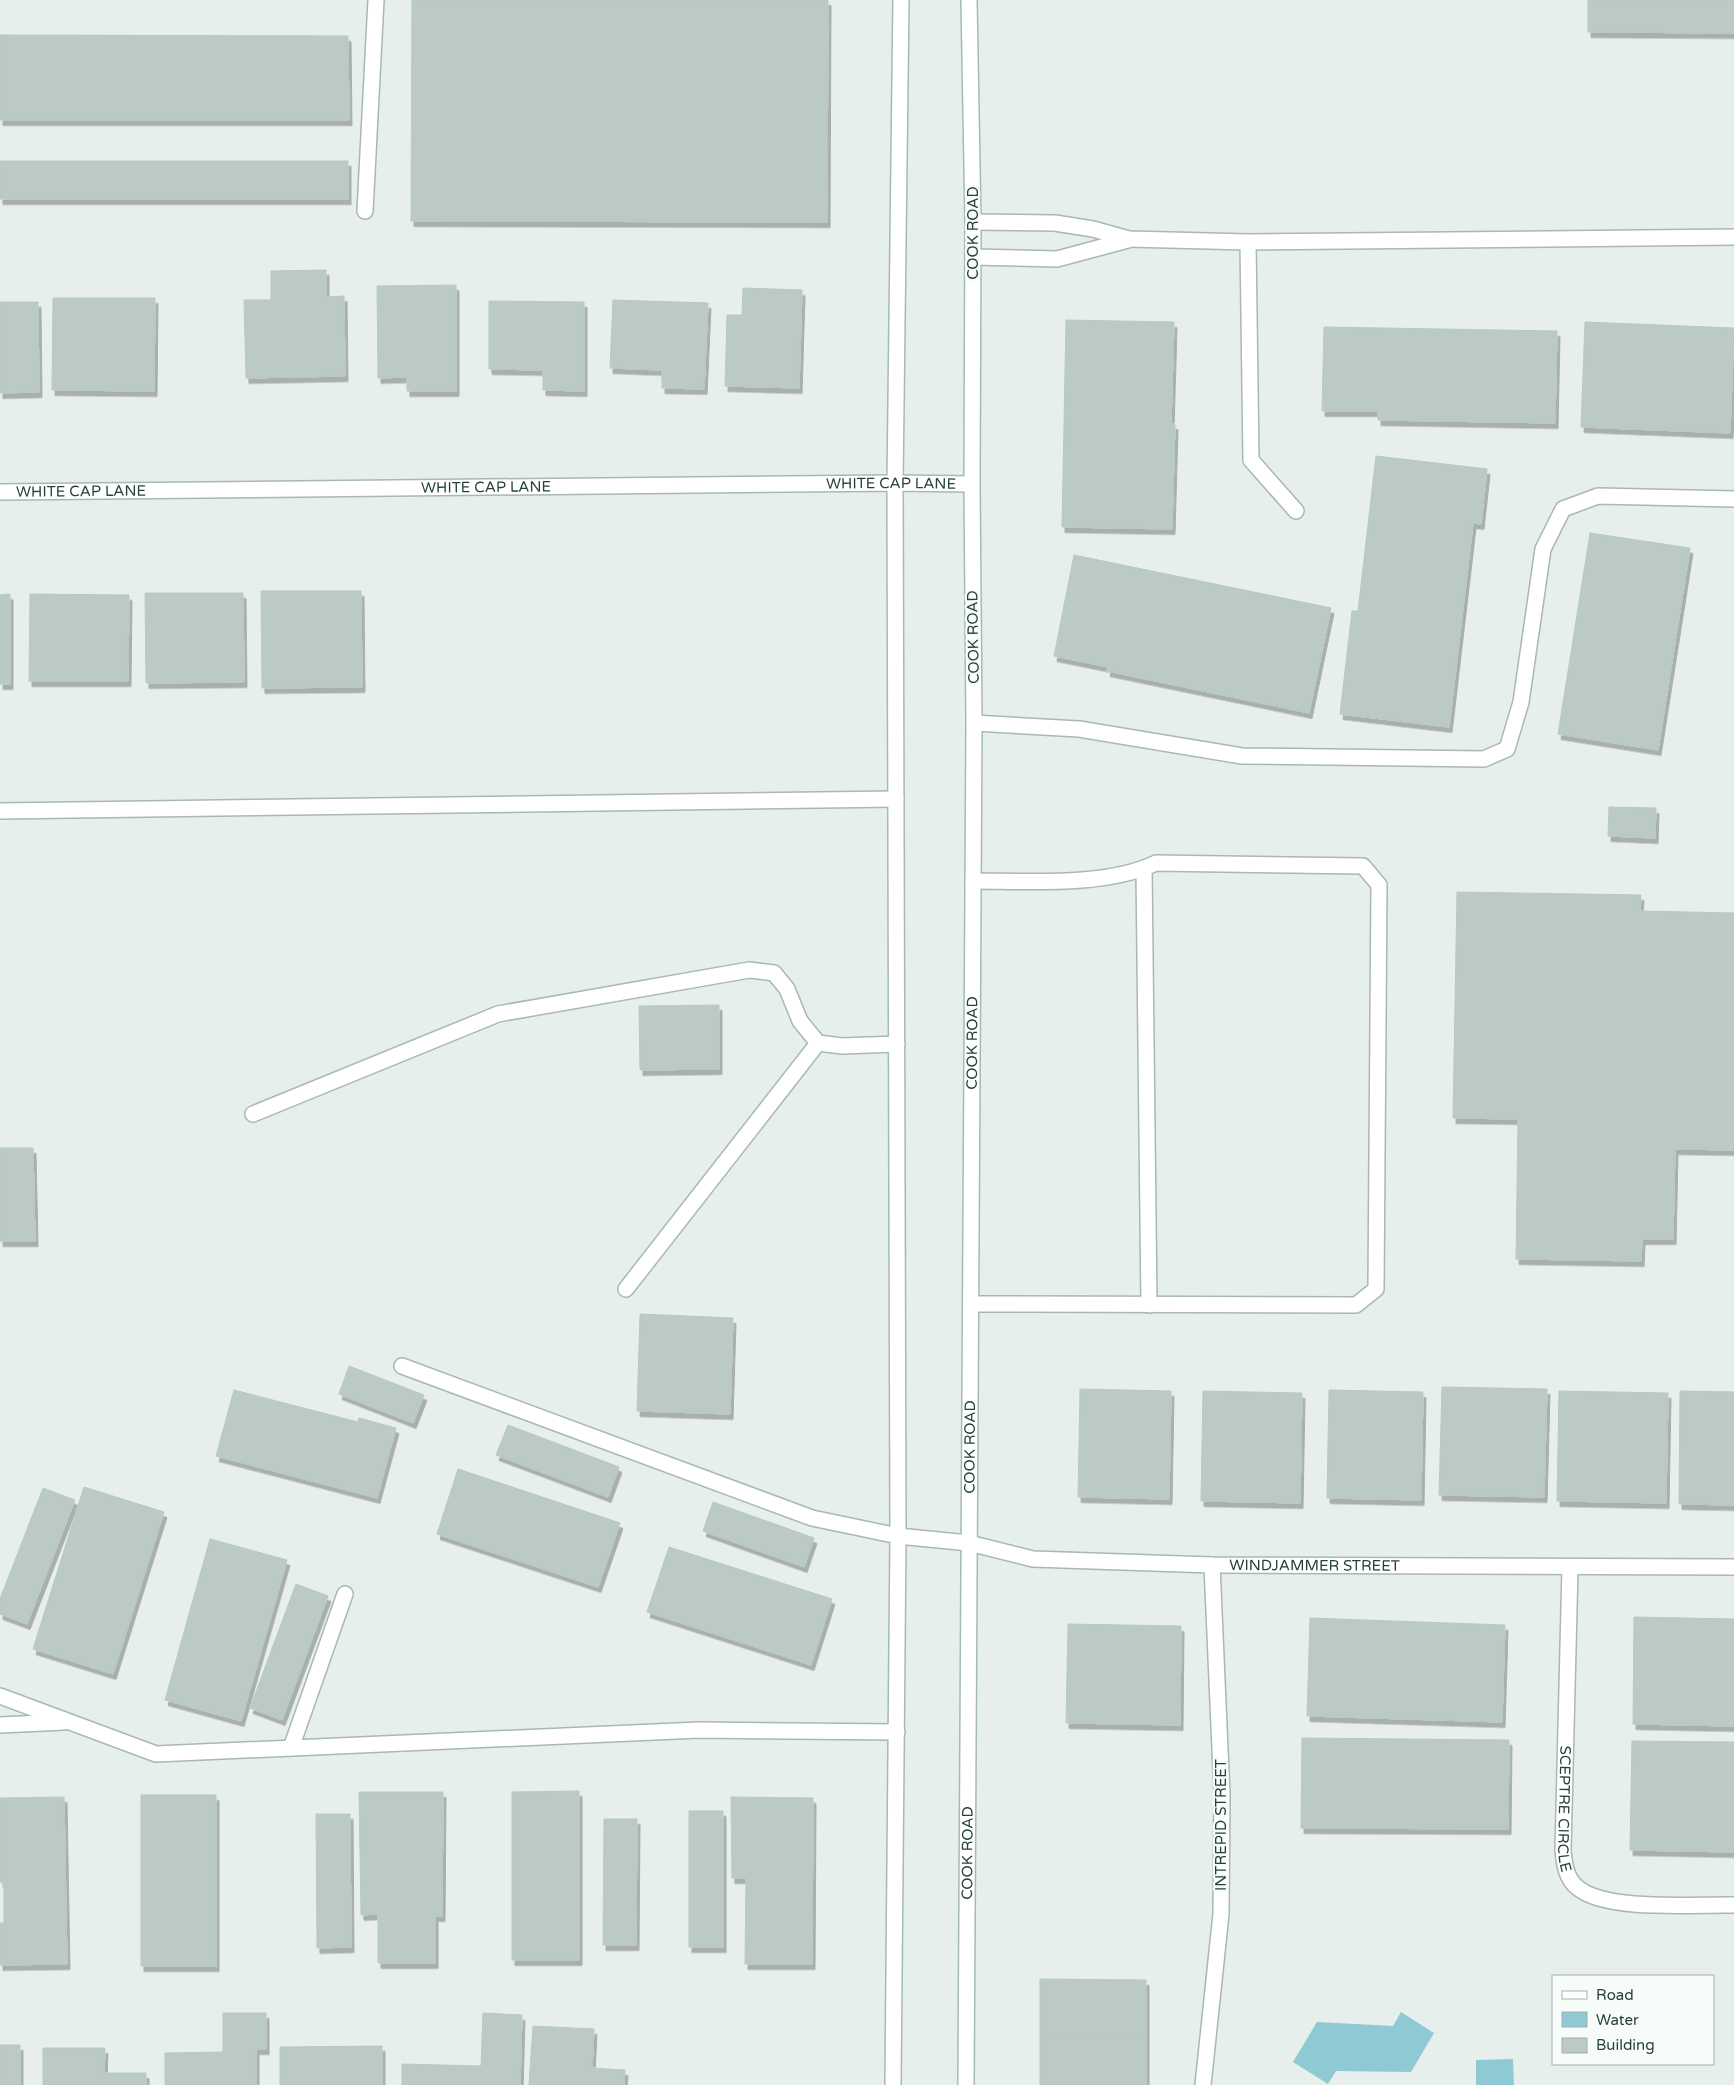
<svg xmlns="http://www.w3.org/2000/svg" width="1734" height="2085" font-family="'Varela Round',sans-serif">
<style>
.water{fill:#8ec9d4}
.building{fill:#bbcac4;stroke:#b8c9c2;filter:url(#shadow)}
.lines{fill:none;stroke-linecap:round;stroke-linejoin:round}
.lane-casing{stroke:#a8b8b2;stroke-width:18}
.street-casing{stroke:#a8b8b2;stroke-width:18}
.secondary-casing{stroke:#a4bbb3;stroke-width:18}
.lane{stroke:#fff;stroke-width:15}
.street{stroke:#fff;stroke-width:15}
.secondary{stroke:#fff;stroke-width:15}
.labels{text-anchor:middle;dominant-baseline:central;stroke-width:4.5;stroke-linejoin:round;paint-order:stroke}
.street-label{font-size:15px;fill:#24423a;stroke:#f7fbf9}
</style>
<defs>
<filter id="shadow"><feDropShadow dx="3" dy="5.5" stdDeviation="0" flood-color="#0004"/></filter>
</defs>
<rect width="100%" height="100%" fill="#e6efeb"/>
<g class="water">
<polygon points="1401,2012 1434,2033 1411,2072 1336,2071 1328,2084 1293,2062 1317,2022 1393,2026"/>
<polygon points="1513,2059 1514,2085 1476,2085 1476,2060"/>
</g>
<g class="building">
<polygon points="412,0 828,0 827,222 411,221"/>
<polygon points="1588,0 1734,0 1734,33 1588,32"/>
<polygon points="0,35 348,36 349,120 0,120"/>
<rect x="0" y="161" width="348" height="38"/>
<polygon points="326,270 326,297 344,296 345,376 246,378 244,300 271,300 271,271"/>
<polygon points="456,285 456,391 407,391 407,377 378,378 377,286"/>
<polygon points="743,288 802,290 799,388 725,386 727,315 742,315"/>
<polygon points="53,298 155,298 154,391 52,390"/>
<polygon points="613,300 708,303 704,389 662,388 662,370 610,368"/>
<polygon points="489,301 584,302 584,391 543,390 543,370 489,369"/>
<polygon points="0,302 38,302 39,392 0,393"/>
<polygon points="1066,320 1174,322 1171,424 1175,424 1172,529 1062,527"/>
<polygon points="1585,322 1734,328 1730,433 1581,427"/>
<polygon points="1324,327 1557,331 1555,423 1378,420 1378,411 1322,411"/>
<polygon points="1376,456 1487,469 1481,524 1473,523 1449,727 1340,714 1352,611 1358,611"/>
<polygon points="1590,533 1690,548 1658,750 1558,734"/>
<polygon points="1074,555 1331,608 1309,713 1107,671 1108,667 1054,656"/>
<polygon points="261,591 361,591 362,687 262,688"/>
<polygon points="145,593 243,593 244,682 146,683"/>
<polygon points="10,594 10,684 0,684 0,595"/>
<polygon points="30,594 129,595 128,681 29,681"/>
<polygon points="1609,807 1656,808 1655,838 1608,836"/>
<polygon points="1457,892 1641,895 1640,911 1734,913 1734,1150 1675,1149 1673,1239 1642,1239 1641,1261 1516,1259 1518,1119 1453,1118"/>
<polygon points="719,1005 719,1069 640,1070 639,1006"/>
<polygon points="0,1148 33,1148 35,1241 0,1241"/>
<polygon points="640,1314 733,1318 730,1414 637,1411"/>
<polygon points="349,1366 424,1395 413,1423 339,1394"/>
<polygon points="1442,1387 1547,1389 1544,1497 1439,1495"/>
<polygon points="1080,1389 1171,1391 1169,1499 1078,1497"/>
<polygon points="234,1390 358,1422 359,1418 396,1428 377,1498 216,1456"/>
<polygon points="1329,1390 1423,1392 1421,1500 1327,1498"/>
<polygon points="1203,1391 1302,1393 1300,1503 1201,1501"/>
<polygon points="1559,1391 1668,1393 1666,1503 1557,1501"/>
<polygon points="1680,1391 1734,1392 1734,1505 1679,1504"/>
<polygon points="508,1425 619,1467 608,1497 496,1455"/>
<polygon points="458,1469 620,1523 598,1587 437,1534"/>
<polygon points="84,1487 164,1512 113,1674 33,1649"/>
<polygon points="43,1488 75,1500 27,1624 0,1614 0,1599"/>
<polygon points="713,1502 814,1538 804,1567 703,1531"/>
<polygon points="210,1539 287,1560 241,1721 165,1700"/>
<polygon points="669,1547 832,1599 811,1665 647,1612"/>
<polygon points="296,1584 328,1596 282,1720 250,1708"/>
<polygon points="1634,1617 1734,1619 1734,1726 1633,1724"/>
<polygon points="1310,1618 1505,1625 1502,1722 1307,1716"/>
<polygon points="1068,1624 1181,1626 1180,1725 1066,1723"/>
<polygon points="1302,1738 1509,1740 1508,1829 1301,1828"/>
<polygon points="1632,1741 1734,1742 1734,1852 1630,1850"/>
<polygon points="579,1791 579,1960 512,1960 512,1792"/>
<polygon points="359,1792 443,1792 442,1916 435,1916 435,1963 378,1963 378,1914 361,1915"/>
<rect x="141" y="1795" width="75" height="171"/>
<polygon points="64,1797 67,1964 0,1965 0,1923 4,1923 4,1882 0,1882 0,1798"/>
<polygon points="731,1797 813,1798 812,1964 745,1964 746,1878 732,1878"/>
<rect x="689" y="1811" width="34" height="136"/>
<polygon points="316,1814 350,1814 351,1947 317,1948"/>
<polygon points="604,1819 637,1819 636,1945 603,1945"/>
<polygon points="1040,1979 1146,1980 1146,2039 1040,2038"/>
<polygon points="223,2013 266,2013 266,2049 256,2049 256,2085 165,2085 165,2053 223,2052"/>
<polygon points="483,2013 522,2015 520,2085 402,2085 402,2064 481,2066"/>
<polygon points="533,2026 594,2029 592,2068 625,2070 624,2085 529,2085"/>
<polygon points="1040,2038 1146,2039 1146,2085 1040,2085"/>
<rect x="0" y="2045" width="20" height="40"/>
<polygon points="382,2046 382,2085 280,2085 280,2047"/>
<polygon points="43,2048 105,2048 104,2073 146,2073 146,2085 43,2085"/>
</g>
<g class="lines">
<defs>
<g id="lane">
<polyline points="365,211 376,0"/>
<polyline points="973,222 1055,223 1093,229 1129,239 1248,242 1734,237"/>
<polyline points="1248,242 1251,460 1296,511"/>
<polyline points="973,257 1057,259 1128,240"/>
<polyline points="974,723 1079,729 1242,756 1484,759 1507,749 1521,702 1543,549 1563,509 1598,496 1734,499"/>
<polyline points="0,811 896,799"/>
<polyline points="1144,869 1149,1305"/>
<polyline points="253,1114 498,1014 749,970 774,973 787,989 800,1021 818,1043 842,1046 897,1044"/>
<polyline points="626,1289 818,1043"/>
<path d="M971 1304 1356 1305 1376 1289 1379 885 1363 866 1156 863C1106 887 1028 881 973 881"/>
<polyline points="402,1366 812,1518 898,1536"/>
<polyline points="0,1696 156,1754 699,1730 897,1732"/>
<polyline points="0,1725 64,1722"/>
<polyline points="291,1748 345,1594"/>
</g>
<g id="street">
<path id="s1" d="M0 492 895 483 972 484"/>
<path id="s2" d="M898 1536 969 1543 1033 1559 1212 1565 1734 1567"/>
<path id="s3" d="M1570 1567 1563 1850C1564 1863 1566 1879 1578 1888 1607 1912 1696 1904 1734 1905"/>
<polyline points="1203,2085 1221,1914 1222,1795 1212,1565"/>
</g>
<g id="secondary">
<polyline points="893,2085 898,1536 895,483 901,0"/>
<path id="s4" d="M966 2085 974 723 972 484 973 222 969 0"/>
</g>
</defs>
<use href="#lane" class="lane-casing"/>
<use href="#street" class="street-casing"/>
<use href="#secondary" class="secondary-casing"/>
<use href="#lane" class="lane"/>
<use href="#street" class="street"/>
<use href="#secondary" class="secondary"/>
</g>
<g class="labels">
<g class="street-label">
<text transform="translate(973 233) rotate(-90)">COOK ROAD</text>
<text stroke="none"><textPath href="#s1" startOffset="891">WHITE CAP LANE</textPath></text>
<text stroke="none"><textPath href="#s1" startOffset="486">WHITE CAP LANE</textPath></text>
<text stroke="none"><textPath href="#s1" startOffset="81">WHITE CAP LANE</textPath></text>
<text transform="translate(973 637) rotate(-91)">COOK ROAD</text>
<text stroke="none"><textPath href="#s4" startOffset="1042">COOK ROAD</textPath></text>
<text stroke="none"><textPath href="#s4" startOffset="638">COOK ROAD</textPath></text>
<text stroke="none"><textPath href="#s2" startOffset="419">WINDJAMMER STREET</textPath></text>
<text stroke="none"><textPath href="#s3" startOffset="242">SCEPTRE CIRCLE</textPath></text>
<text transform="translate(1221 1825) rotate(-90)">INTREPID STREET</text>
<text stroke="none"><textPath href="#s4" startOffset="232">COOK ROAD</textPath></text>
</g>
</g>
<rect x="1552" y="1975" width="162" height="90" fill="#f7fbf9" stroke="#a3b1ad"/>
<rect x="1562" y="1991" width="25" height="8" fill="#ffffff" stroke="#a3b1ad"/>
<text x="1596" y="2000" font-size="15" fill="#24423a">Road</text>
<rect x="1562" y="2012" width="25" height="15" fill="#8ec9d4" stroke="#a3b1ad"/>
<text x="1596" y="2025" font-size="15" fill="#24423a">Water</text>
<rect x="1562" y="2038" width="25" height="15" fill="#bbcac4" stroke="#a3b1ad"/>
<text x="1596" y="2050" font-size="15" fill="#24423a">Building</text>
</svg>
